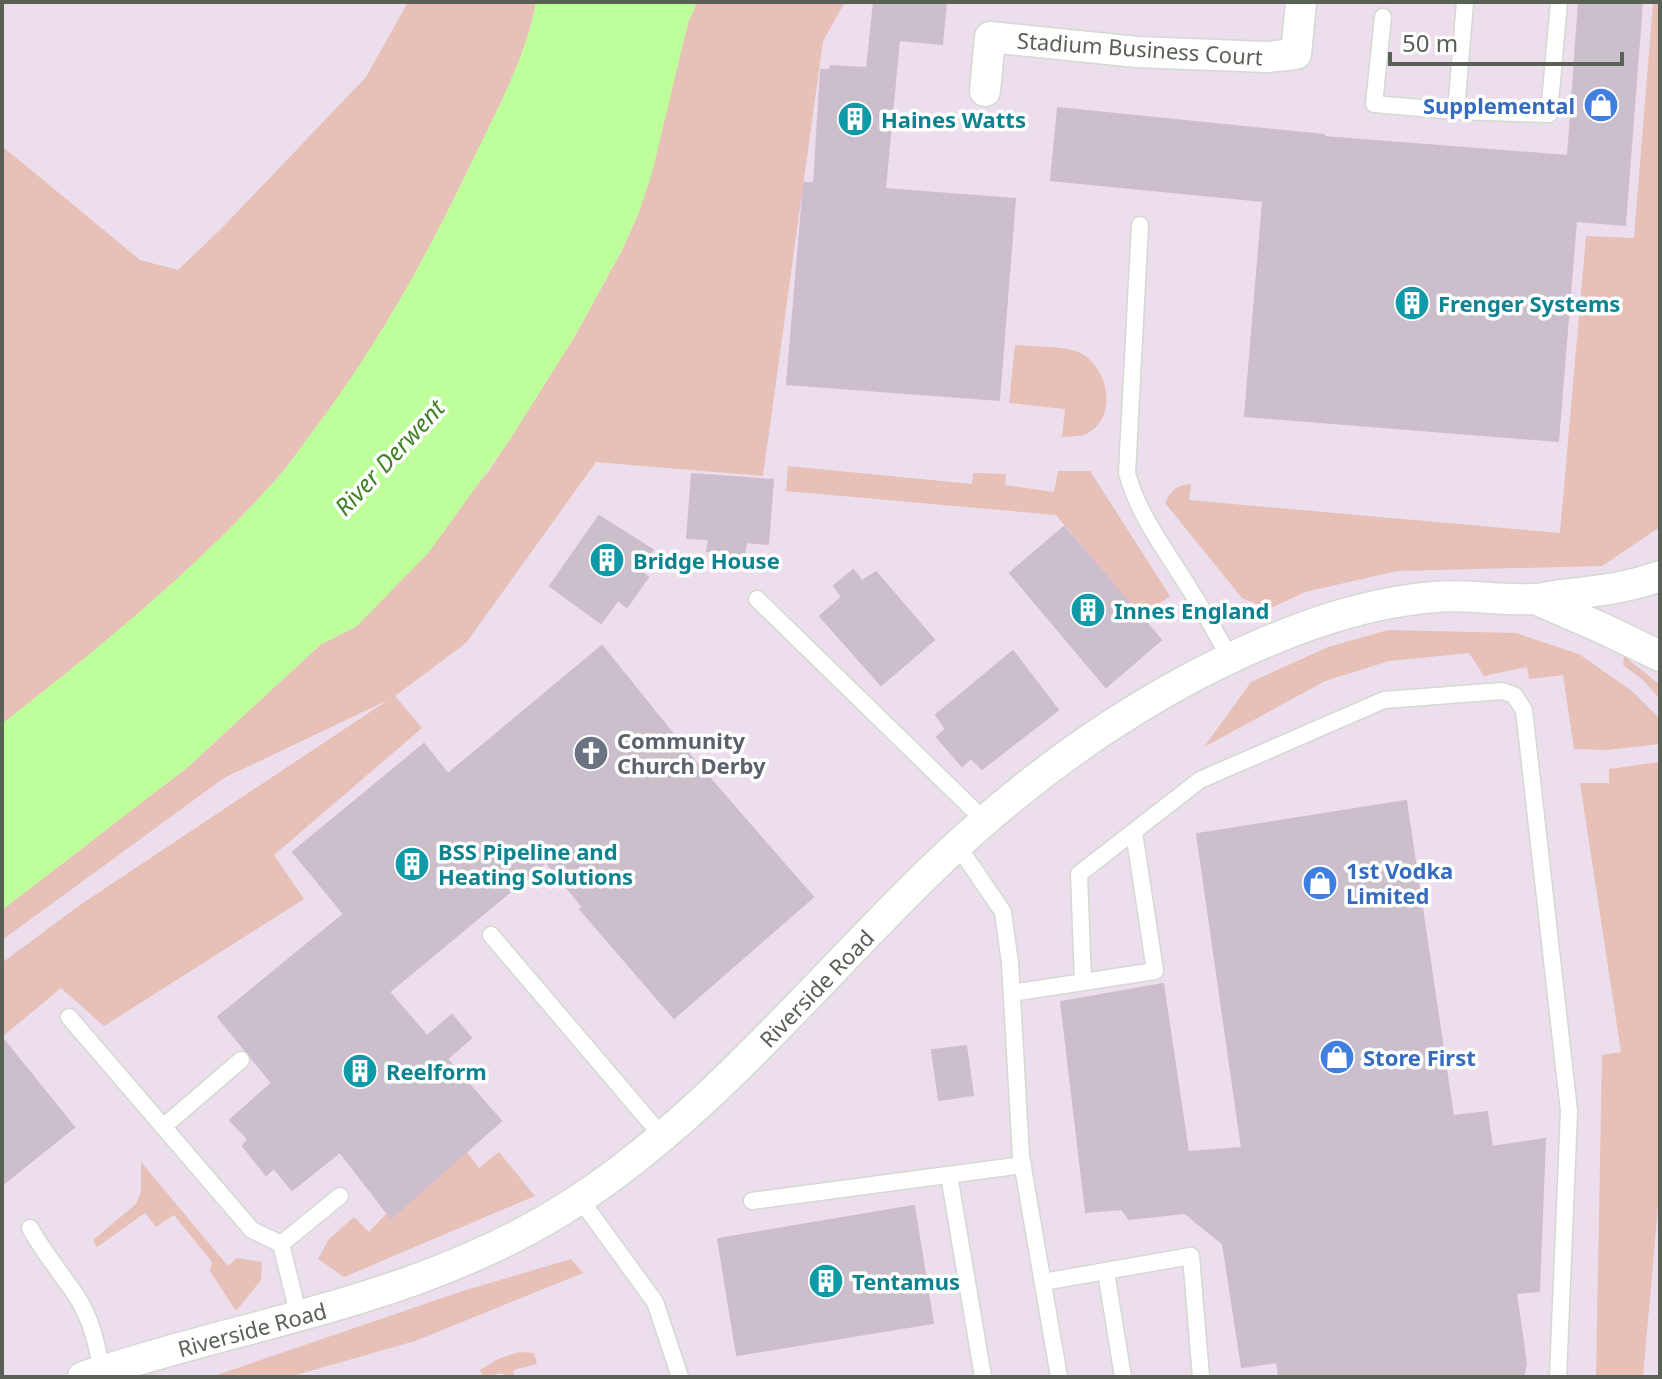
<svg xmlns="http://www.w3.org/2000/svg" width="1662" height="1379" font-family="'Noto Sans',sans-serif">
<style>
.green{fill:#e7c0b7}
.water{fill:#bfff9b}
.building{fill:#cabfcb;stroke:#cfbcd1;stroke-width:2}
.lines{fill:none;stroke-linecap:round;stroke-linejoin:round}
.lane-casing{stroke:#d2dad1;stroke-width:19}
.street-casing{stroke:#d2dad1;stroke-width:33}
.lane{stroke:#fff;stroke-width:16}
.street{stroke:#fff;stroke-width:30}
.labels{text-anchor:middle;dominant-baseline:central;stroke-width:7;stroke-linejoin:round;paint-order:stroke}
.street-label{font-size:22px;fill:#596157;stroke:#fff}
.shop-label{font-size:22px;font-weight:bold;fill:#366cbe;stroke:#fff;text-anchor:start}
.culture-label{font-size:22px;font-weight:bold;fill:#0d838f;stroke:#fff;text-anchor:start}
.worship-label{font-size:22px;font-weight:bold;fill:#5b616d;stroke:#fff;text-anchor:start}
.water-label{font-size:24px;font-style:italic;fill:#408126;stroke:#fff}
</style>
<rect width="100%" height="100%" fill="#ecdeec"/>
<g class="green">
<path d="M408 2H536C527 57 492 120 468 170 424 262 376 349 314 430 301 447 288 466 273 483 193 572 97 650 2 724V146L140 260 178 270 222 228 366 77Z"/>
<polygon points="697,2 845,2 823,41 763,476 596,462 466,643 395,696 422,728 274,855 304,899 104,1026 61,988 2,1037 2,963 77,907 388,700 224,778 2,940 2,910 189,766 320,645 357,626 489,471 575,336 622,250 639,212 688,23"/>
<path d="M1653 2H1660V527L1602 566 1397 571 1305 592 1273 607 1261 606 1242 598 1165 503C1172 490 1176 485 1191 484L1189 500 1560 533 1586 236 1634 238Z"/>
<path d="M1015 345C1032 347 1063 346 1078 352 1108 365 1120 417 1086 434 1080 437 1070 436 1062 437L1065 409 1009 403Z"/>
<polygon points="788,466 972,484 973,473 1006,474 1005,485 1054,492 1058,471 1090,471 1170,596 1141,617 1056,515 786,491"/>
<polygon points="1388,630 1516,633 1579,654 1632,691 1659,718 1660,744 1608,750 1574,749 1563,675 1529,679 1527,667 1484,676 1469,653 1389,661 1325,681 1204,747 1251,682 1328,647"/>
<polygon points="1624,656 1660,685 1660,699 1643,680 1623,665"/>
<polygon points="1660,762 1660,1184 1643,1377 1596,1377 1602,1055 1621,1052 1580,783 1609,783 1609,769"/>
<polygon points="466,1151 479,1168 499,1152 535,1196 344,1277 318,1259 329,1239 354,1217 369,1232 387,1213"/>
<polygon points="141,1162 228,1266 237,1258 262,1262 261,1280 236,1311 210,1271 212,1262 174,1215 156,1227 145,1213 97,1247 93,1240 136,1204 141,1192"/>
<polygon points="571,1259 583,1273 415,1341 289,1377 211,1377 463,1291"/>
<polygon points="520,1352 534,1353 537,1364 513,1370 514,1377 504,1377 503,1373 483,1377 480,1370 500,1358"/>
</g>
<path class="water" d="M536 2H697L688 23 652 173 639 212 622 250 575 336 509 441 429 552 357 626 320 645 189 766 2 910V724C95 651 194 571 273 483 287 468 298 451 310 435 373 352 423 264 468 170 492 119 527 57 536 2Z"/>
<g class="building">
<polygon points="874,2 946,2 942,44 899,40 885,189 1015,199 999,400 787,384 804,183 814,183 821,70 830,70 831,66 867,68"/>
<polygon points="1579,2 1642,2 1625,225 1576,221 1558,441 1245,416 1263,201 1051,180 1058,108 1324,135 1324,137 1568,156"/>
<polygon points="692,474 773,480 768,544 746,542 744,558 707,551 709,539 687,538"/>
<polygon points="599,516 653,550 638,570 648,577 627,607 618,600 601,623 550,586"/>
<polygon points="1064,527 1161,640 1106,687 1010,573"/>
<polygon points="853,570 862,581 876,572 934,640 881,685 820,616 842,597 834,586"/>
<polygon points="602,646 692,758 813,897 674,1018 580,909 583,907 546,862 389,992 427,1036 452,1015 471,1038 447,1059 501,1121 391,1218 340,1152 292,1190 274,1168 266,1175 243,1146 248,1139 230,1120 272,1083 218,1017 344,914 293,852 424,744 448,774"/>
<polygon points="1013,651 1058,710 982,769 971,758 962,766 937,737 946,729 936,715"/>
<polygon points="1406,801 1453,1116 1487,1112 1492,1147 1545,1139 1539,1291 1516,1293 1526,1364 1523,1377 1279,1377 1277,1362 1242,1367 1223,1244 1185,1213 1129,1219 1122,1209 1086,1212 1061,1002 1163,984 1188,1152 1242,1148 1197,834"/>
<polygon points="2,1038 74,1127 2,1185"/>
<polygon points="966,1046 973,1095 939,1100 932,1050"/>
<polygon points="914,1206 933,1323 737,1355 718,1239"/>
</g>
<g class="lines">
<defs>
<g id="lane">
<polyline points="1465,2 1456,111 1549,114 1559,2"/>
<polyline points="1383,17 1374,104 1456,111"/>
<path d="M1140 225 1127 473C1139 517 1166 550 1189 588 1204 611 1217 635 1230 658"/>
<polyline points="757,599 985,821"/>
<polyline points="958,846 1003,912 1010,963 1021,1156 1059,1377"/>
<polyline points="491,935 662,1136"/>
<polyline points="1083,981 1079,874 1200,780 1384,700 1502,691 1514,695 1524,710 1569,1111 1558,1377"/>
<polyline points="1012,993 1155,971 1134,832"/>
<polyline points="69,1017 252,1230 281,1244 299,1317"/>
<polyline points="163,1127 241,1060"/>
<polyline points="949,1175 983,1377"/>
<polyline points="580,1199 655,1302 680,1377"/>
<polyline points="752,1201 1023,1165"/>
<path d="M30 1228C44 1253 61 1273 77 1297 92 1320 98 1348 102 1375"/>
<polyline points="281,1244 340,1196"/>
<polyline points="1106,1272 1123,1377"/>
<polyline points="1043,1282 1191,1256 1201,1377"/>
</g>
<g id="street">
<polyline points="985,91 990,37 1137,52 1267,57 1296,54 1301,2"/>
<polyline points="1535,599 1602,628 1660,656"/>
<path d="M83 1377C253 1320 427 1301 581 1198 713 1110 814 984 928 873 1008 795 1100 725 1200 673 1273 636 1351 604 1434 597 1467 594 1501 601 1534 599 1543 599 1553 596 1562 595 1596 591 1627 588 1660 576"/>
</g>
</defs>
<use href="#lane" class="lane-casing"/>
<use href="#street" class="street-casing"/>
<use href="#lane" class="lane"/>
<use href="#street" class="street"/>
</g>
<defs>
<symbol id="shop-disc" viewBox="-11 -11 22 22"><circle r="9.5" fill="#3f7fe0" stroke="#fff"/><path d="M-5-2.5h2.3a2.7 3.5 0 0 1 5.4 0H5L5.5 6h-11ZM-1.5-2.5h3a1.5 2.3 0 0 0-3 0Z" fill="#fff"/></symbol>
<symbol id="building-disc" viewBox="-11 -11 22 22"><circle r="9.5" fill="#0f9aa8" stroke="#fff"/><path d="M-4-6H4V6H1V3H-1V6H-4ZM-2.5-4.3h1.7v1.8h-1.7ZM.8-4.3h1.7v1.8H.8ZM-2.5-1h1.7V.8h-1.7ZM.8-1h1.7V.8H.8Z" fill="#fff"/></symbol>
<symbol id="church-disc" viewBox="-11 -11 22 22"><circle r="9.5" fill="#6b7280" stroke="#fff"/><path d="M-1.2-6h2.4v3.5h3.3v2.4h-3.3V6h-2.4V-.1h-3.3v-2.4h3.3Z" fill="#fff"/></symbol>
</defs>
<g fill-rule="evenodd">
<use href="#shop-disc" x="1581" y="85" width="40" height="40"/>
<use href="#building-disc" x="835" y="99" width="40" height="40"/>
<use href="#building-disc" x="1392" y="283" width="40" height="40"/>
<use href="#building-disc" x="587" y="540" width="40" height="40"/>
<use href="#building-disc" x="1068" y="590" width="40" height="40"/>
<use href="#church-disc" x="571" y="733" width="40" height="40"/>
<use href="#building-disc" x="392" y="844" width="40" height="40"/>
<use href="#shop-disc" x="1300" y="863" width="40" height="40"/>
<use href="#shop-disc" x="1317" y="1037" width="40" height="40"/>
<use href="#building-disc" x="340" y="1051" width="40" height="40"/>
<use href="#building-disc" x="806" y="1261" width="40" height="40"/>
</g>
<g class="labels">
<g class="street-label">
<text transform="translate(1140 48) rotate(4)">Stadium Business Court</text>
<text transform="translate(816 988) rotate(-46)">Riverside Road</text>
<text transform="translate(252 1329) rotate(-15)">Riverside Road</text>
</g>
<g class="shop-label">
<text x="1575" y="105" text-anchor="end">Supplemental</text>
<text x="1346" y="870">1st Vodka<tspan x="1346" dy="25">Limited</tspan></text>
<text x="1363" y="1057">Store First</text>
</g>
<g class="culture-label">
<text x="881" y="119">Haines Watts</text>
<text x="1438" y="303">Frenger Systems</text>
<text x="633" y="560">Bridge House</text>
<text x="1114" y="610">Innes England</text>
<text x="438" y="851">BSS Pipeline and<tspan x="438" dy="25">Heating Solutions</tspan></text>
<text x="386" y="1071">Reelform</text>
<text x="852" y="1281">Tentamus</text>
</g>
<g class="worship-label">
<text x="617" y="740">Community<tspan x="617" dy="25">Church Derby</tspan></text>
</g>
<g class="water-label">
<text transform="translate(389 457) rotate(-47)">River Derwent</text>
</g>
</g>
<rect width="1662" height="1379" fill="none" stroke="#596157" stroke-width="8"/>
<path d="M1390 52v12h232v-12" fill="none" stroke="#596157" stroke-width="4"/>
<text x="1402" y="52" font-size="24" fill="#596157" stroke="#ffffff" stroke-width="6" paint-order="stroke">50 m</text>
</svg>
